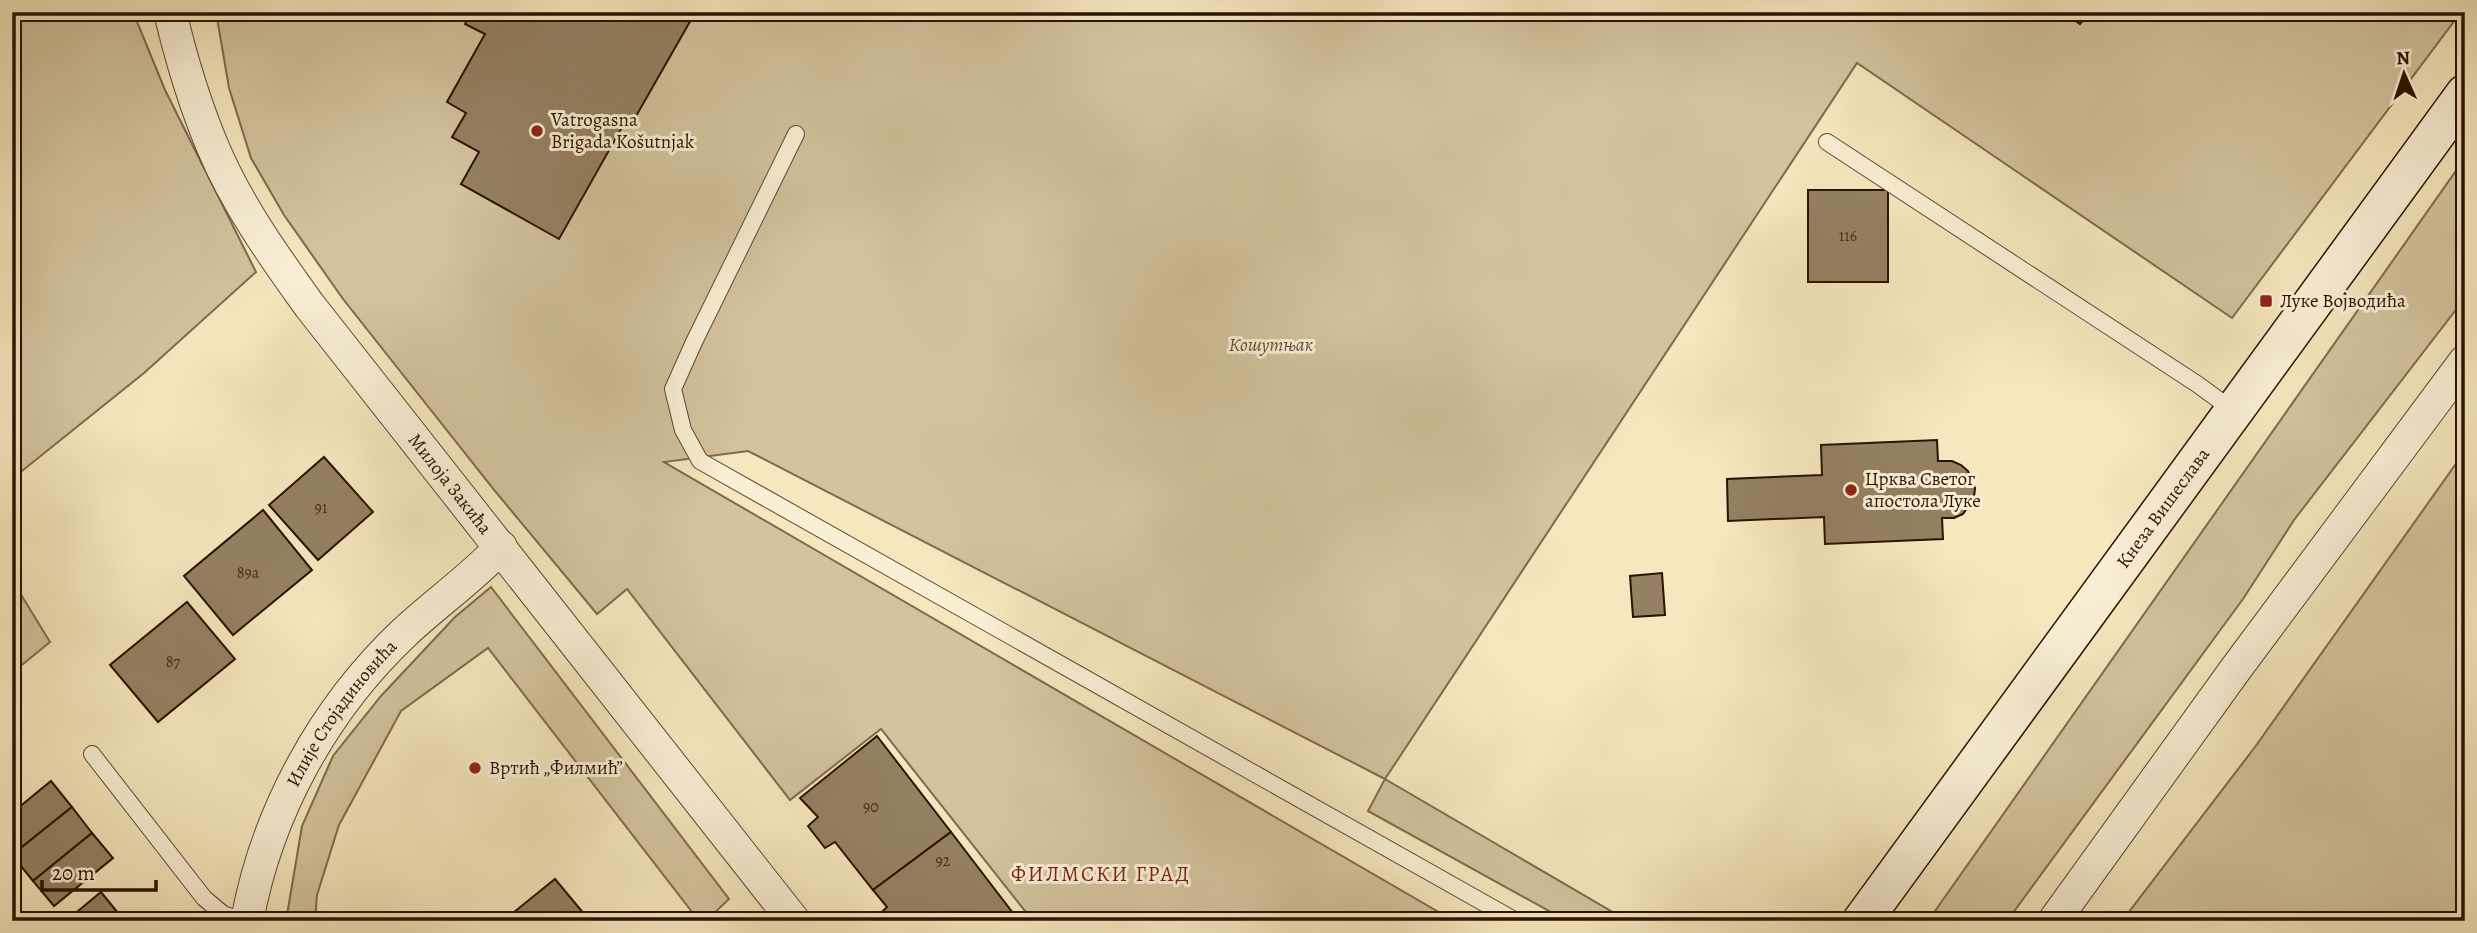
<svg xmlns="http://www.w3.org/2000/svg" width="2477" height="933" font-family="Alegreya,serif">
<style>
.green{fill:#d3c39e;stroke:#7f6a4f;stroke-width:2}
.building{fill:#958063;stroke:#2b1100;stroke-width:2}
.lines{fill:none;stroke-linecap:round;stroke-linejoin:round}
.service-casing{stroke:#5e4630;stroke-width:18}
.minor-casing{stroke:#5e4630;stroke-width:34}
.secondary-casing{stroke:#2b1100;stroke-width:41}
.service{stroke:#f9efd5;stroke-width:16}
.minor{stroke:#f9efd5;stroke-width:32}
.secondary{stroke:#f9efd5;stroke-width:38}
.poi-dot{fill:#8f2418;stroke:#f9efd5;stroke-width:2.5}
.labels{text-anchor:middle;dominant-baseline:central;stroke-width:6;stroke-linejoin:round;paint-order:stroke}
.number-label{font-size:16px;fill:#462d19}
.poi-label{font-size:19px;fill:#2b1100;stroke:#f9efd5;text-anchor:start}
.park-label{font-size:19px;font-style:italic;fill:#664f37;stroke:#f9efd5}
.street-label{font-size:19px;fill:#2b1100;stroke:#f9efd5}
.neighbourhood-label{font-size:21px;letter-spacing:2px;fill:#7a1f14;stroke:#f9efd5}
</style>
<rect width="100%" height="100%" fill="#f6e7be"/>
<filter id="stains"><feTurbulence type="fractalNoise" baseFrequency=".00286" numOctaves="4"/><feColorMatrix values="0 0 0 0 .2 0 0 0 0 .09 0 0 0 0 .02 0 0 0 .5 -.17"/></filter>
<radialGradient id="worn" r=".72"><stop offset=".6" stop-color="#630" stop-opacity="0"/><stop offset="1" stop-color="#630" stop-opacity=".3"/></radialGradient>
<g class="green">
<polygon points="12,12 133,12 165,90 256,272 144,373 12,479"/>
<polygon points="216,12 2461,12 2232,318 1857,63 1385,779 1628,921 1567,921 1368,811 1385,779 748,451 664,462 1454,921 1398,921 1389,915 1385,921 1033,921 881,729 790,800 627,589 597,614 495,491 343,299 284,215 251,158 229,88"/>
<polygon points="2465,158 2465,298 2294,520 2243,599 2007,921 1928,921"/>
<polygon points="2465,451 2465,921 2122,921 2255,747"/>
<polygon points="12,580 50,642 12,673"/>
<polygon points="491,587 729,899 706,921 699,921 488,648 401,711 339,825 317,895 315,921 286,921 302,826 333,756 381,696 455,617"/>
</g>
<g class="building">
<polygon points="472,12 683,12 692,18 631,125 625,122 559,239 461,184 479,152 452,137 466,113 447,102 485,34 465,24"/>
<polygon points="2064,12 2089,12 2080,24"/>
<rect x="1808" y="190" width="80" height="92"/>
<polygon points="1937,440 1938,461 1952,461 1961,465 1968,471 1975,488 1974,498 1963,514 1954,518 1942,518 1943,539 1825,544 1824,517 1728,521 1727,479 1822,475 1821,445"/>
<polygon points="324,457 373,512 318,560 269,505"/>
<polygon points="263,510 312,570 233,635 184,576"/>
<polygon points="1662,573 1665,615 1633,617 1630,576"/>
<polygon points="187,602 235,659 158,722 110,665"/>
<polygon points="877,736 951,832 873,890 835,842 825,848 808,826 818,817 800,798"/>
<polygon points="51,781 72,807 12,855 12,813"/>
<polygon points="72,807 92,833 33,881 12,855"/>
<polygon points="951,832 1019,921 879,921 876,918 887,907 873,890"/>
<polygon points="92,833 113,858 54,906 33,881"/>
<polygon points="555,879 590,921 503,921"/>
<polygon points="101,892 122,918 119,921 66,921"/>
</g>
<g class="lines">
<defs>
<g id="service">
<polyline points="796,134 694,342 673,389 683,430 700,461 1516,921"/>
<polyline points="1827,142 2197,384 2234,411"/>
<polyline points="92,754 204,898 223,914 244,921"/>
</g>
<g id="minor">
<path id="s1" d="M170 12C181 58 194 102 212 145 236 203 273 255 309 305L794 921"/>
<path id="s2" d="M247 921C267 812 324 708 405 632 436 603 472 578 501 547"/>
<polyline points="2054,921 2235,670 2465,361"/>
</g>
<g id="secondary">
<path id="s3" d="M1862 921 2465 94"/>
</g>
</defs>
<use href="#service" class="service-casing"/>
<use href="#minor" class="minor-casing"/>
<use href="#secondary" class="secondary-casing"/>
<use href="#service" class="service"/>
<use href="#minor" class="minor"/>
<use href="#secondary" class="secondary"/>
</g>
<g class="poi-dot">
<circle cx="537" cy="131" r="7"/>
<rect x="2259" y="294" width="14" height="14" rx="3.5"/>
<circle cx="1851" cy="490" r="7"/>
<circle cx="475" cy="768" r="7"/>
</g>
<g class="labels">
<g class="number-label">
<text x="1848" y="236">116</text>
<text x="321" y="508">91</text>
<text x="248" y="573">89a</text>
<text x="173" y="662">87</text>
<text x="871" y="807">90</text>
<text x="943" y="861">92</text>
</g>
<g class="poi-label">
<text x="551" y="120">Vatrogasna<tspan x="551" dy="22">Brigada Košutnjak</tspan></text>
<text x="2280" y="301">Луке Војводића</text>
<text x="1865" y="479">Црква Светог<tspan x="1865" dy="22">апостола Луке</tspan></text>
<text x="489" y="768">Вртић „Филмић”</text>
</g>
<g class="park-label">
<text x="1271" y="345">Кошутњак</text>
</g>
<g class="street-label">
<text stroke="none"><textPath href="#s1" startOffset="555">Милоја Закића</textPath></text>
<text stroke="none"><textPath href="#s3" startOffset="511">Кнеза Вишеслава</textPath></text>
<text stroke="none"><textPath href="#s2" startOffset="231">Илије Стојадиновића</textPath></text>
</g>
<g class="neighbourhood-label">
<text x="1101" y="874">ФИЛМСКИ ГРАД</text>
</g>
</g>
<rect width="2477" height="933" fill="none" stroke="#f6e7be" stroke-width="42"/>
<rect x="14" y="14" width="2449" height="905" fill="none" stroke="#2b1100" stroke-width="3.5"/>
<rect x="21" y="21" width="2435" height="891" fill="none" stroke="#2b1100" stroke-width="2"/>
<g transform="translate(2404 74) rotate(357)" stroke="#f9efd5" stroke-width="5" paint-order="stroke">
<path d="M0-5L12 26L0 18L-12 26Z" fill="#2b1100"/>
<text y="-10" font-size="19" font-weight="bold" text-anchor="middle" fill="#2b1100">N</text>
</g>
<path d="M42 880v10h114v-10" fill="none" stroke="#2b1100" stroke-width="3.5"/>
<text x="52" y="880" font-size="21" fill="#2b1100" stroke="#f9efd5" stroke-width="5" paint-order="stroke">20 m</text>
<rect width="100%" height="100%" filter="url(#stains)"/>
<rect width="100%" height="100%" fill="url(#worn)"/>
</svg>
